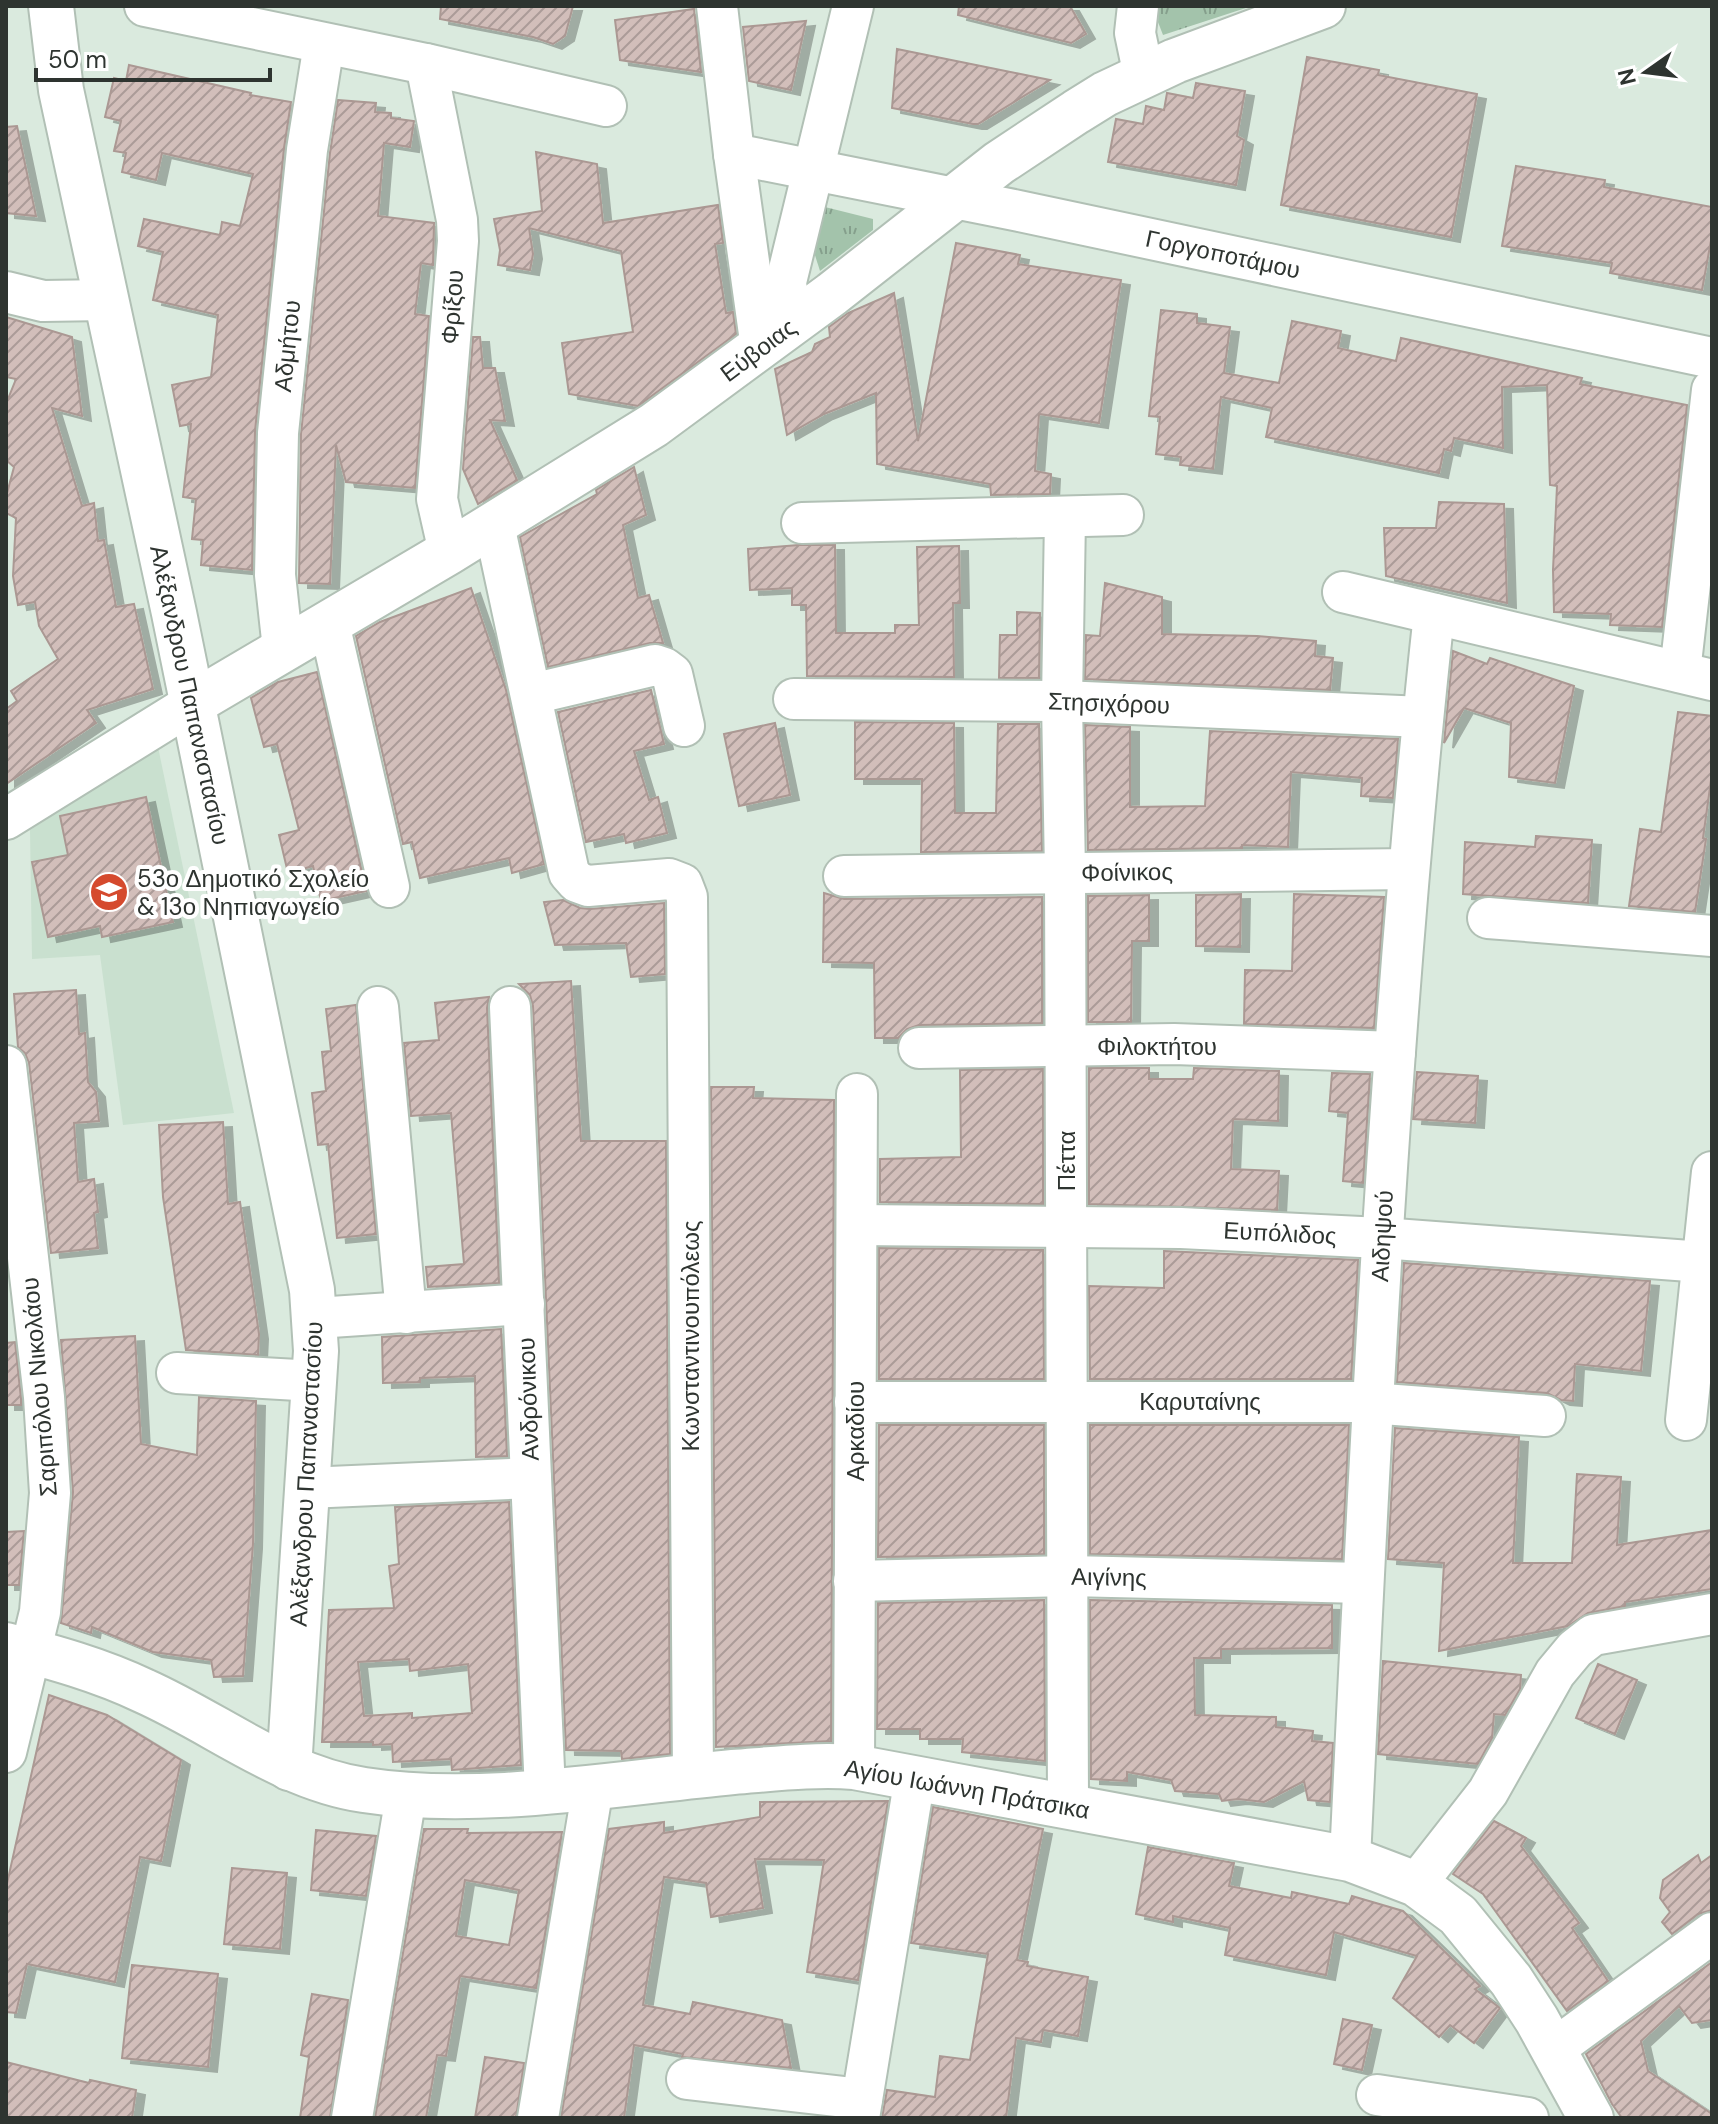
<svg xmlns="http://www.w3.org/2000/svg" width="1718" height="2124" font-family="'DM Sans',sans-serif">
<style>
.built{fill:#c9e0cf}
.grass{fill:url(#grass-tufts)}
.building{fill:url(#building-hatch);stroke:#ab9893;stroke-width:2;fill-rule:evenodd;filter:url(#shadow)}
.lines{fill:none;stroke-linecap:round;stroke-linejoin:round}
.minor-casing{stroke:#b1c0b5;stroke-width:44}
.major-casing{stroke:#b1c0b5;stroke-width:48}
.minor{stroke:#fff;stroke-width:40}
.major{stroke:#fff;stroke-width:44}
.labels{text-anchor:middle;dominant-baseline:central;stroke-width:8;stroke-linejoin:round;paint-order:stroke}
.street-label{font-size:24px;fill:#2e3430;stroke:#fff}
.poi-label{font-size:24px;fill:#2e3430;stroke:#fff;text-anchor:start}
</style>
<defs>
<pattern id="grass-tufts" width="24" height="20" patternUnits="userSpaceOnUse" patternTransform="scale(2)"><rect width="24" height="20" fill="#a3c3ab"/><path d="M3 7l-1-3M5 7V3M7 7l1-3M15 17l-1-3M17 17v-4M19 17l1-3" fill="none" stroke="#859f8c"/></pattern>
<pattern id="building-hatch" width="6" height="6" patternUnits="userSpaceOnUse" patternTransform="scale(2)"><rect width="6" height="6" fill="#d2beba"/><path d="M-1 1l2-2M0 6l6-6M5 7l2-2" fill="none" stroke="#ab9b98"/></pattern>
<filter id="shadow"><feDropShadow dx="9" dy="5" stdDeviation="0" flood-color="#0004"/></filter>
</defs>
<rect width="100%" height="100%" fill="#daeade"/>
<polygon class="built" points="158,747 234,1113 123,1125 100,955 32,959 30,830"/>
<g class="grass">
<polygon points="1159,6 1252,6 1163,35 1158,22"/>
<polygon points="825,207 873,219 873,230 820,271 814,252"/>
</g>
<g class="building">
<polygon points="441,6 573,6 565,36 553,44 533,37 440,19"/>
<polygon points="959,6 1070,6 1086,34 1071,43 958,15"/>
<polygon points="694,9 701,72 620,60 615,20"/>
<polygon points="806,21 791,90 749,81 743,27"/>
<polygon points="897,49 1050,80 978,124 973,124 892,108"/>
<polygon points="1307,57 1379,70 1378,75 1477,94 1451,237 1281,205"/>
<polygon points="129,65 251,93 250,95 291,102 284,148 255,431 252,570 201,565 203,540 192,539 196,499 183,497 191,424 180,426 172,385 211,377 218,315 153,300 163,252 138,246 144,219 220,235 222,222 240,226 253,174 162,153 156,180 122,172 126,153 114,151 121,121 105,117 114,78 126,81"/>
<polygon points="1196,83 1245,91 1237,136 1244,140 1236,185 1108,162 1116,119 1143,124 1146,106 1164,110 1167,93 1193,98"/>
<polygon points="338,100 376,103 375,112 391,113 391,118 414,121 410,147 384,143 378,216 434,223 433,265 421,263 415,314 429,316 415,488 346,482 336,445 330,584 299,583 301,434 330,153"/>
<polygon points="17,126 36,216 6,213 6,127"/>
<polygon points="536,152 597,164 603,223 718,205 723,243 715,244 726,313 733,312 736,334 638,406 569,394 562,343 633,332 621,251 529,228 533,254 530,270 498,265 500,250 494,219 542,211"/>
<polygon points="1516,166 1605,180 1604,187 1712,207 1712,235 1702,290 1610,273 1612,263 1502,246"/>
<polygon points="956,243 1020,255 1018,264 1121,280 1099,423 1039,414 1035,471 1051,474 1050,494 991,495 990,484 877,464 876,393 824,414 787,435 775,369 812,352 815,344 830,337 829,327 848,313 894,293 918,441"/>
<polygon points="1161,310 1197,314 1197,323 1230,327 1224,373 1279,383 1292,321 1341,331 1338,348 1396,361 1401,338 1582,378 1580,384 1687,405 1662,627 1610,625 1611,614 1554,612 1553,570 1557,486 1550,485 1547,385 1502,387 1503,448 1454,438 1451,451 1444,449 1439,473 1266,437 1272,408 1221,397 1213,469 1180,465 1181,457 1156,454 1160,417 1149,416"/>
<polygon points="6,317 72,337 82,416 52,408 82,506 94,503 98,541 104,540 116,607 134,604 153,689 87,710 96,723 6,784 6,709 17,701 11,691 58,659 39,626 35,602 18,605 13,576 16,518 6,513 6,497 14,467 6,460 6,404 16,379 6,377"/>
<polygon points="473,337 480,337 483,368 495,368 505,421 490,420 517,480 478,504 463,469"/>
<polygon points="634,467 646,515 623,525 638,598 649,595 663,643 650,643 548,667 520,537 597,494 596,490"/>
<polygon points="1439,502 1504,504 1507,603 1386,576 1384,528 1436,528"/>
<polygon points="799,545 835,545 836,633 895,633 895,625 919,625 917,547 959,546 960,603 953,603 954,677 807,676 806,605 792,605 792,588 750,590 748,549"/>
<polygon points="1105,583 1162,597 1162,634 1257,636 1316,641 1315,656 1333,658 1330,690 1085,679 1086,635 1100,636"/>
<polygon points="471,588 506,690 544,864 512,873 509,858 420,878 412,842 403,844 356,636 380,622"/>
<polygon points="1017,612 1040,613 1039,678 999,678 1000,635 1017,635"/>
<polygon points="1453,651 1487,664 1490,658 1574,686 1555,783 1509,777 1511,723 1464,708 1444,743"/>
<polygon points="317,672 366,891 321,901 313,866 288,873 279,835 299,830 277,744 264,747 251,698 278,682"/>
<polygon points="651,690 664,744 634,751 649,800 658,797 667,833 626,843 624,834 586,842 558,712"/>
<polygon points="1678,712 1712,716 1712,773 1703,838 1706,839 1695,912 1629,906 1640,829 1661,832"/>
<polygon points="855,722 954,723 955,813 996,813 998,724 1039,724 1042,851 921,852 922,779 855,779"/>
<polygon points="775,723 790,795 739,806 724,734"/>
<polygon points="1085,725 1130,727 1130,807 1205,806 1210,731 1398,739 1393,798 1361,796 1362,778 1291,772 1288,847 1242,845 1242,848 1088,850"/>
<polygon points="146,797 173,922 102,937 100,926 48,937 32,862 68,855 60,816"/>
<polygon points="1536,836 1592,840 1588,903 1463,894 1465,842 1535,847"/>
<polygon points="824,893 844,899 1042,897 1042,1023 919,1025 907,1029 898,1038 875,1038 874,963 823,962"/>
<polygon points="1241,894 1240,947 1196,946 1196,895"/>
<polygon points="1294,894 1384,897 1374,1028 1244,1024 1245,970 1292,971"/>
<polygon points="1149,895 1149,941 1132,941 1131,1022 1088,1022 1088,896"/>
<polygon points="563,900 580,908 590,909 664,903 665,974 631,977 626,943 555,945 544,902"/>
<polygon points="571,981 581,1141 666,1141 670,1754 622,1759 621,1751 566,1750 533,1006 530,995 519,984"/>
<polygon points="76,990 79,1034 85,1033 88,1082 96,1092 99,1121 74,1123 78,1182 94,1179 98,1212 94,1213 98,1248 51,1253 29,1063 25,1053 18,1047 14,994"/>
<polygon points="489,997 487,1008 499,1283 428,1287 426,1267 464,1264 451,1113 411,1116 404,1043 439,1040 435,1003"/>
<polygon points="356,1005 376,1234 337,1238 328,1144 318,1145 312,1093 326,1091 322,1052 331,1051 326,1009"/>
<polygon points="1089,1068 1149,1068 1149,1079 1193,1079 1194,1068 1279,1071 1278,1121 1233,1119 1231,1169 1279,1171 1277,1210 1089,1204"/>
<polygon points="1043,1069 1043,1204 880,1202 880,1159 961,1157 960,1070"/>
<polygon points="1417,1072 1478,1076 1475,1123 1413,1119"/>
<polygon points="1332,1073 1370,1074 1363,1183 1343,1181 1348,1113 1329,1111"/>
<polygon points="711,1087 754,1087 753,1098 834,1100 831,1741 716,1747"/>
<polygon points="223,1122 228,1204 240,1202 259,1334 258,1355 186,1350 163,1197 159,1125"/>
<polygon points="879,1248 1043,1250 1044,1379 879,1379"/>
<polygon points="1164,1251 1358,1260 1351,1379 1090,1379 1089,1286 1164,1288"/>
<polygon points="1404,1263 1650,1281 1641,1371 1575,1364 1573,1401 1561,1400 1547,1393 1397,1382"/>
<polygon points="501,1329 507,1456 476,1457 475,1376 420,1378 420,1382 383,1383 382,1337"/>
<polygon points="135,1336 141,1444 197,1455 199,1397 256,1401 253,1544 243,1676 214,1677 211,1660 153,1652 92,1627 91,1633 61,1623 73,1492 61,1340"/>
<polygon points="15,1342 21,1399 21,1405 6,1405 6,1343"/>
<polygon points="879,1425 1044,1425 1044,1554 878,1557"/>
<polygon points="1090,1425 1349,1425 1342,1559 1090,1554"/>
<polygon points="1395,1428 1519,1437 1513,1563 1572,1563 1577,1474 1621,1477 1617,1545 1712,1530 1712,1589 1625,1602 1625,1606 1588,1613 1568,1626 1439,1651 1444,1563 1388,1559"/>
<path d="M509 1502 521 1765 452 1770 451 1759 393 1762 392 1744 373 1745V1742H322L329 1610 394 1608 389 1566 399 1564 395 1507ZM409 1659 410 1671 468 1664 472 1713 412 1718V1713L364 1716 358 1662Z"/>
<polygon points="24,1531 19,1585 6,1585 6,1532"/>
<polygon points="1044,1600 1045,1761 962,1752 963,1739 920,1739 920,1729 877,1729 878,1603"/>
<polygon points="1090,1600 1332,1605 1332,1648 1221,1649 1221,1658 1194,1658 1195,1715 1276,1717 1276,1727 1313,1731 1312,1741 1333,1743 1330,1802 1308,1800 1304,1781 1264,1802 1238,1799 1222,1801 1219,1794 1175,1791 1171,1780 1127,1772 1127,1781 1091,1779"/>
<polygon points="1383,1661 1521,1675 1520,1689 1505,1715 1494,1714 1492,1738 1478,1764 1378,1754"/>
<polygon points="1598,1664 1637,1680 1615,1734 1576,1718"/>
<polygon points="49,1695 107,1715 181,1760 161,1861 140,1857 115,1982 27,1964 16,2013 6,2012 6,1888"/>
<polygon points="888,1801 858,1980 807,1972 824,1860 755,1859 763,1908 711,1917 706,1883 664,1877 643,2005 690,2014 693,2002 782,2020 791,2068 682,2057 683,2054 634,2045 624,2118 561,2118 609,1829 664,1822 664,1833 760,1817 760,1802"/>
<polygon points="933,1807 1043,1829 1017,1960 1028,1962 1027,1966 1088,1977 1078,2036 1043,2030 1041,2042 1016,2038 1006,2118 882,2118 887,2090 935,2097 940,2056 970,2060 988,1954 911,1943"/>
<polygon points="1494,1821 1526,1838 1521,1846 1579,1923 1572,1928 1608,1981 1567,2011 1483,1894 1453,1874"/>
<path d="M424 1829H468L467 1833 562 1832 536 1988 460 1976 446 2056 437 2055 426 2118H375ZM465 1880 519 1890 509 1945 456 1936Z"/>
<polygon points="316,1830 376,1836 366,1896 311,1890"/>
<polygon points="1148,1847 1234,1863 1229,1886 1291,1898 1292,1892 1349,1904 1352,1896 1403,1911 1480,1986 1475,1989 1500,2008 1474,2043 1450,2025 1439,2037 1393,1998 1417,1956 1334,1932 1326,1975 1225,1955 1230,1928 1173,1916 1173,1922 1136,1914"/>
<polygon points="1698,1855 1701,1863 1712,1855 1712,1910 1698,1914 1672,1934 1662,1922 1670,1912 1660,1898 1663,1880"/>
<polygon points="232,1868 287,1873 280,1949 224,1944"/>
<polygon points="1712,1962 1712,2020 1692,2023 1679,2006 1641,2041 1648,2071 1712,2114 1712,2118 1622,2118 1612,2104 1586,2054"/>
<polygon points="132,1965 218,1974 208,2067 122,2058"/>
<polygon points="312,1994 348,2000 330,2118 300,2118 309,2057 301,2055"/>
<polygon points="1343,2019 1372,2025 1362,2070 1334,2064"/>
<polygon points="485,2057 524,2063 516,2118 475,2118"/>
<polygon points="6,2062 89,2083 90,2080 136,2090 132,2118 6,2118"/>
</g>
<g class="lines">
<defs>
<g id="minor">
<polyline points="145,6 426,64 606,106"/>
<polyline points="717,6 734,154 761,348"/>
<polyline points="1138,6 1135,33 1144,76"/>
<polyline points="426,64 457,220 458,241 437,499 449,552"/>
<polyline points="734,154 1019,211 1712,358"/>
<polyline points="6,292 43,301 106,300"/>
<polyline points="796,321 788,301 786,282 853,6"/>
<polyline points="1065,517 1062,701 1065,873 1068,1805"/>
<polyline points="802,523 1123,515"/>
<polyline points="494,525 569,873 577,882 588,886 669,879 682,884 687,897 693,1776"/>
<polyline points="1343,592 1712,680"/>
<polyline points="329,623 389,887"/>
<polyline points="283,649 275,575 278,433 307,150 324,44"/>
<polyline points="1680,672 1712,390"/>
<polyline points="532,694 655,665 664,668 672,674 684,726"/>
<polyline points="794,699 1062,701 1423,717"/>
<polyline points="6,819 193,703"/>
<polyline points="844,876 1409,869"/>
<polyline points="1488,918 1712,936"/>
<polyline points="378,1007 406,1313"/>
<polyline points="510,1007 545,1791"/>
<polyline points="919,1048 1174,1044 1395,1052"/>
<polyline points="6,1066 44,1397 50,1493 40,1612 6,1752"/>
<polyline points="857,1225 1181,1228 1381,1238 1703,1262"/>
<polyline points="316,1318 524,1304"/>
<polyline points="177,1373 315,1381"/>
<polyline points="855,1402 1356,1402 1545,1416"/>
<polyline points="1686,1420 1712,1172"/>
<polyline points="307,1488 531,1478"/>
<polyline points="854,1581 1069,1576 1363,1583"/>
<polyline points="854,1767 857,1094"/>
<path d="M1350 1859C1370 1444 1389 1028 1434 614"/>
<polyline points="1416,1884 1488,1792 1555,1673 1575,1649 1593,1635 1712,1614"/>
<polyline points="1554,2049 1712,1933"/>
<polyline points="687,2079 862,2099"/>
<polyline points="1377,2095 1528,2118"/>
<polyline points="352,2118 406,1796"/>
<polyline points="538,2118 593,1787"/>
<polyline points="859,2118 915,1777"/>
</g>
<g id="major">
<polyline points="51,6 61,90 174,613 312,1290 316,1351 289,1768"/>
<polyline points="193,703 449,552 654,425 832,294 999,163 1076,112 1105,94 1175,61 1323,6"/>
<path d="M6 1645C53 1657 100 1670 144 1691 218 1724 283 1778 364 1790 480 1808 616 1783 733 1772 773 1769 814 1764 854 1767L1350 1859 1416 1884 1458 1915 1511 1980 1537 2020 1591 2118"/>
</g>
</defs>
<use href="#minor" class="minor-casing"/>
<use href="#major" class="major-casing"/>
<use href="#minor" class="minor"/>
<use href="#major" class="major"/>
</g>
<defs>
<symbol id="school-disc" viewBox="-11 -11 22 22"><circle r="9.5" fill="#d54a2e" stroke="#fff"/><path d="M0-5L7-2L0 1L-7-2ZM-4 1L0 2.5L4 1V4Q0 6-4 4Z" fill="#fff"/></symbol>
</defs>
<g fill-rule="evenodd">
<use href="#school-disc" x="87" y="870" width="44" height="44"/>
</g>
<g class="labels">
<g class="street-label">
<text transform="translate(1223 254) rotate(12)">Γοργοποτάμου</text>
<text transform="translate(452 307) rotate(-86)">Φρίξου</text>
<text transform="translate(287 346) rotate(-84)">Αδμήτου</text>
<text transform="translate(758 350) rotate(-37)">Εύβοιας</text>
<text transform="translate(190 695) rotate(78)">Αλέξανδρου Παπαναστασίου</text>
<text transform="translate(1109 703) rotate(2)">Στησιχόρου</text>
<text transform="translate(1127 872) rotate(-1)">Φοίνικος</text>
<text x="1157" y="1046">Φιλοκτήτου</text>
<text transform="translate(1066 1161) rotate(-90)">Πέττα</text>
<text transform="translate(1280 1233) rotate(3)">Ευπόλιδος</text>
<text transform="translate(1382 1236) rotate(-87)">Αιδηψού</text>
<text transform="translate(690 1336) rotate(-90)">Κωνσταντινουπόλεως</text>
<text transform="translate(39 1387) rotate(-95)">Σαριπόλου Νικολάου</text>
<text transform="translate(528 1399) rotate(-92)">Ανδρόνικου</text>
<text x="1200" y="1401">Καρυταίνης</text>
<text transform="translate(855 1431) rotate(-90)">Αρκαδίου</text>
<text transform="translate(306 1474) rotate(-87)">Αλέξανδρου Παπαναστασίου</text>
<text transform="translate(1109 1577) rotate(1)">Αιγίνης</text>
<text transform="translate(967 1789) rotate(10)">Αγίου Ιωάννη Πράτσικα</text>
</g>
<g class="poi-label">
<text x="137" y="878">53ο Δημοτικό Σχολείο<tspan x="137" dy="28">&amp; 13ο Νηπιαγωγείο</tspan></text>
</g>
</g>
<rect width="1718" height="2124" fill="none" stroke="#2e3430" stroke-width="16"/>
<g transform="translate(1646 72) rotate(256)" stroke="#ffffff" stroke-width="6" paint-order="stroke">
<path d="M0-6L14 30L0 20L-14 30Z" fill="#2e3430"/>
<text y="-12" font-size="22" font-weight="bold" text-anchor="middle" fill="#2e3430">N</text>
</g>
<path d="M36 68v12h234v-12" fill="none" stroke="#2e3430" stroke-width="4"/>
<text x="48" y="68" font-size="24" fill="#2e3430" stroke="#ffffff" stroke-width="6" paint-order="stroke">50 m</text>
</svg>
